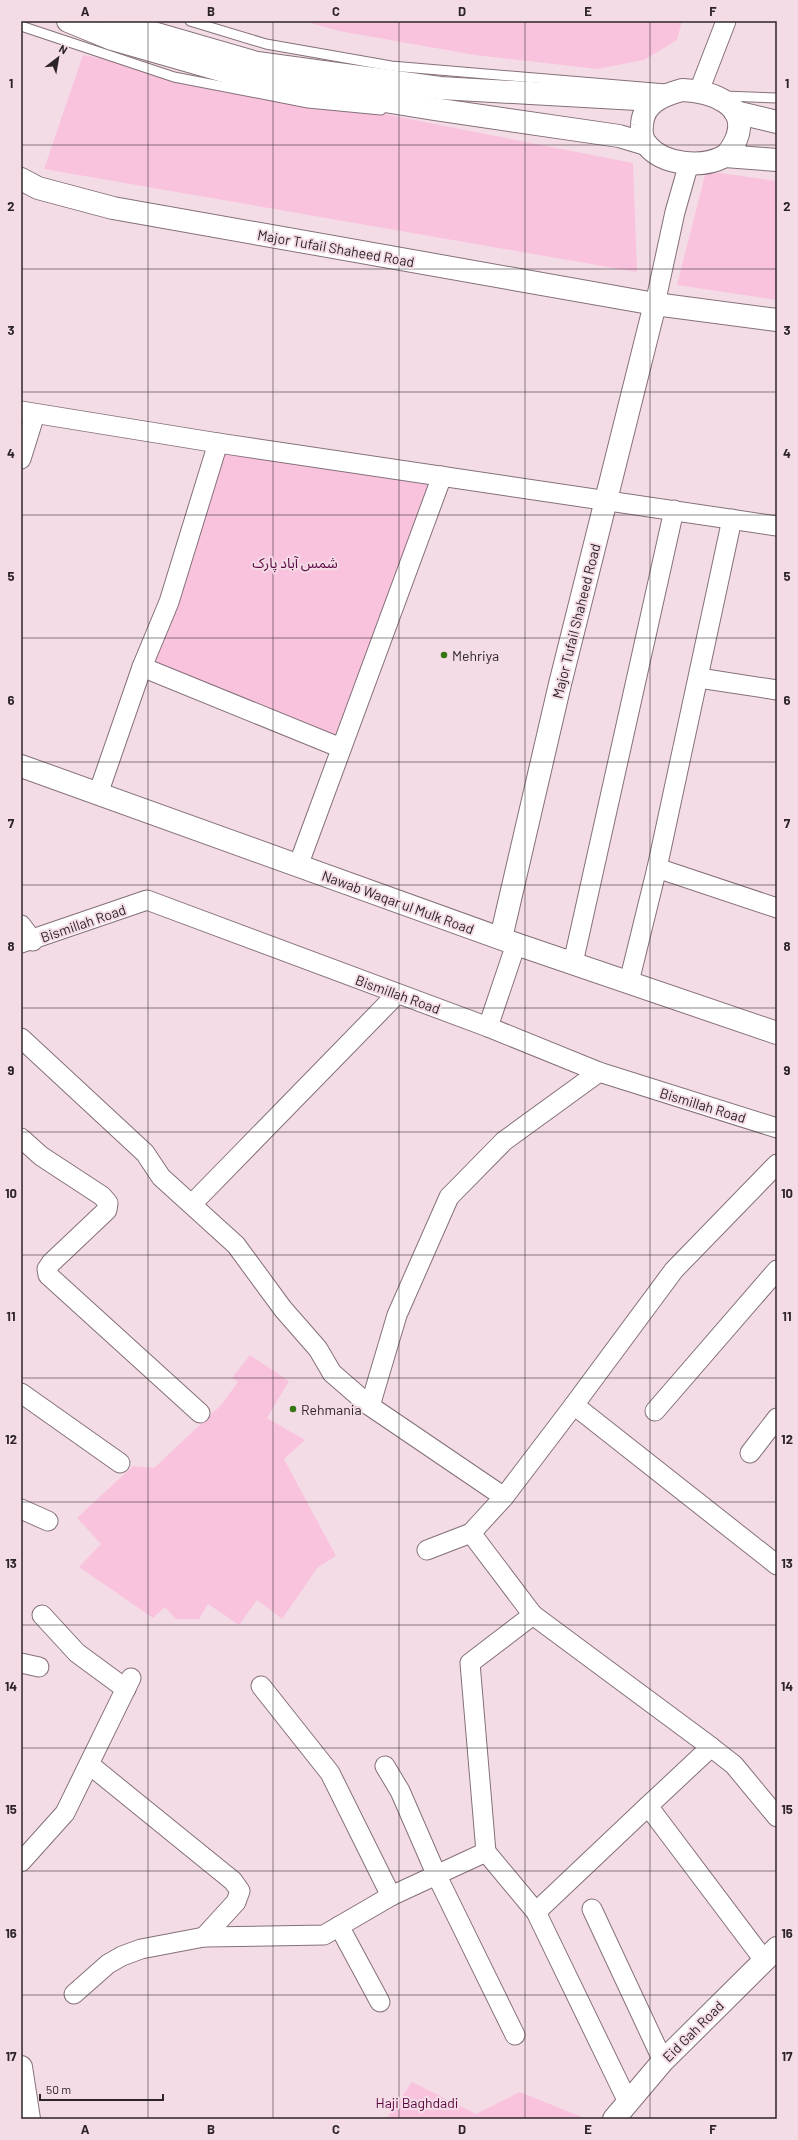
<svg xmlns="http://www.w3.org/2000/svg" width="798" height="2140" font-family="Barlow,'Noto Sans Arabic',sans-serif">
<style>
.green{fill:#f9c3de}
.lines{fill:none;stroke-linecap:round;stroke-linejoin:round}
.service-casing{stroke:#85707a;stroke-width:11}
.minor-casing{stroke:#85707a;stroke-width:21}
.tertiary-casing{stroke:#85707a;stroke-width:24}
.secondary-casing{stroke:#85707a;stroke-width:24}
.primary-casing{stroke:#85707a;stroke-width:24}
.service{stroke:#fff;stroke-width:9}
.minor{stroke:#fff;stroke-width:19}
.tertiary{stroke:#fff;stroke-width:22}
.secondary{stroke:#fff;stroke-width:22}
.primary{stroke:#fff;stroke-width:22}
.grid{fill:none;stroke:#2d2428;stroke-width:1;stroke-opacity:0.55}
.poi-dot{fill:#367611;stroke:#f4dce7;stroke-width:1.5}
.labels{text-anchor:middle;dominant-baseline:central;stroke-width:4;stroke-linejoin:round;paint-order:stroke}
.street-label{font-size:14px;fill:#2d2428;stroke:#f4dce7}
.park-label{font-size:14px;fill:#5a063e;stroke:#f4dce7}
.poi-label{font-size:14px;fill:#2d2428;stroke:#f4dce7;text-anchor:start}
.neatline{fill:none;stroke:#2d2428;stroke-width:1.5}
.grid-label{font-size:13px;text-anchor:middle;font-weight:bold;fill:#2d2428}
</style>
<rect width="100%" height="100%" fill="#f4dce7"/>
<g class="green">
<polygon points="304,21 682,21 677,40 644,60 597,69 475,55 339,31"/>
<polygon points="83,55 633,163 637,272 44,169"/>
<polygon points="706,171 777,181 777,300 677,285"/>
<polygon points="221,447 437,478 338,741 149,664"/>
<polygon points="250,1355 289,1381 267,1418 305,1440 284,1459 336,1556 318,1567 282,1619 257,1600 239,1625 208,1604 199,1619 176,1619 165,1607 153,1618 79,1567 101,1544 77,1518 133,1466 154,1468 221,1405 238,1382 232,1378"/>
<polygon points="412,2082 476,2114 520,2092 587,2119 386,2119"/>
</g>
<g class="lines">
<defs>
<g id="service">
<polyline points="190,21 266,44 391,66 666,89"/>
<polyline points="21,26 174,77 308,103 381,110"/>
<polyline points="724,96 777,98"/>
</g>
<g id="minor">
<polyline points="699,91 726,21"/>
<polyline points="655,304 675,212 689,163"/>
<polyline points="21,411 218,443 777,526"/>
<polyline points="21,459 35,414"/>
<polyline points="142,667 341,748"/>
<polyline points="699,678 777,690"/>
<polyline points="98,794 142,667 169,602 218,443"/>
<polyline points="298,866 442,476"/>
<polyline points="657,868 777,908"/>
<polyline points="21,925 33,941"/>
<polyline points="21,943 147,900 488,1027 599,1072 777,1128"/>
<polyline points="573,963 674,510"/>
<polyline points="629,982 657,868 732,519"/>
<polyline points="488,1027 516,944"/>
<polyline points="21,1038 145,1153 161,1177 236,1245 283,1309 318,1349 332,1373 370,1406 504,1497 471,1533 427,1550"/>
<polyline points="21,1138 41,1156 102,1196 108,1203 107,1210 51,1263 47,1269 48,1275 200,1413"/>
<polyline points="192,1204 397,994"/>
<polyline points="21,1393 120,1463"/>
<polyline points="574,1405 674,1270 777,1164"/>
<polyline points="370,1406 397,1315 449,1197 504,1141 599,1072"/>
<polyline points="655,1411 777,1270"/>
<polyline points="750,1453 777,1418"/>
<polyline points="504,1497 574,1405 777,1565"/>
<polyline points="21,1509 48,1521"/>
<polyline points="42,1615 77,1653 126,1689"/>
<polyline points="533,1615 711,1747 648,1806 764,1960"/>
<polyline points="21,1663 39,1667"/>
<polyline points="261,1686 330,1773 391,1896"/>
<polyline points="711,1747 734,1765 777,1817"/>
<polyline points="90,1765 233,1881 240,1891 236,1902 204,1937"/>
<polyline points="385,1766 400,1791 437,1876 515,2035"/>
<polyline points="486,1852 536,1912 628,2102"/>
<polyline points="21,1862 65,1813 131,1678"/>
<polyline points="592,1909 663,2061"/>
<polyline points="536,1912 648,1806"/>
<polyline points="339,1926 380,2002"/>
<polyline points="74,1994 108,1964 122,1956 141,1949 204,1937 324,1935 391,1896 486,1852 470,1663 533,1615 471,1533"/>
</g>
<g id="tertiary">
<polyline points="21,179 38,188 113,208 655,304"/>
<polyline points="21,766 516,944 777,1033"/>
<polyline points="501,938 560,684 655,304 777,320"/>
</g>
<polyline id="secondary" points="614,2119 663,2061 777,1948"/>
<g id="primary">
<polyline points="68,21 112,39 255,80 434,109 619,136 646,144"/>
<polyline points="112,21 257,63 440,88 655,100"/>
<path d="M682 90C710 91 751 104 736 140 733 146 729 154 723 157 702 168 663 165 647 145 642 140 641 131 642 125 643 102 664 95 682 90Z"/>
<polyline points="735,112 777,122"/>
<polyline points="725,156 777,160"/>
<polyline points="21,2067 29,2119"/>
</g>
</defs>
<use href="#service" class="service-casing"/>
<use href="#minor" class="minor-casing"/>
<use href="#tertiary" class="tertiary-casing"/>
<use href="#secondary" class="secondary-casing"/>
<use href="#primary" class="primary-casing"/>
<use href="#service" class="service"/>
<use href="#minor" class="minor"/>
<use href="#tertiary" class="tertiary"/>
<use href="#secondary" class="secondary"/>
<use href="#primary" class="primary"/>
</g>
<path class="grid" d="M148 21V2119M273 21V2119M399 21V2119M525 21V2119M650 21V2119M21 145H777M21 269H777M21 392H777M21 515H777M21 638H777M21 762H777M21 885H777M21 1008H777M21 1132H777M21 1255H777M21 1378H777M21 1502H777M21 1625H777M21 1748H777M21 1871H777M21 1995H777"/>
<g class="poi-dot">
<circle cx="444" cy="655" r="4"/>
<circle cx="293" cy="1409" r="4"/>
</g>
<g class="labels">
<g class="street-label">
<text transform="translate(336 248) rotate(10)">Major Tufail Shaheed Road</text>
<text transform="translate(576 621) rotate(-76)">Major Tufail Shaheed Road</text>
<text transform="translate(398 902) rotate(20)">Nawab Waqar ul Mulk Road</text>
<text transform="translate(83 923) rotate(-19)">Bismillah Road</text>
<text transform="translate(398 994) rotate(20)">Bismillah Road</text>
<text transform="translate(703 1105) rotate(17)">Bismillah Road</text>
<text transform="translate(693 2031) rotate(-45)">Eid Gah Road</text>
</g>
<g class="park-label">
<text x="295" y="562">شمس آباد پارک</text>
<text x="417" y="2102">Haji Baghdadi</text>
</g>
<g class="poi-label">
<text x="452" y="655">Mehriya</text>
<text x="301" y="1409">Rehmania</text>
</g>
</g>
<rect width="798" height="2140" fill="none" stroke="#f4dce7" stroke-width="44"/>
<g transform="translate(58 58) rotate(31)" stroke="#f4dce7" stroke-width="3" paint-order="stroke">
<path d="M0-3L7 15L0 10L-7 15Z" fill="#2d2428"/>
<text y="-6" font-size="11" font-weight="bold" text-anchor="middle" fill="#2d2428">N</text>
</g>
<path d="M40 2094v6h123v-6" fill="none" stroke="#2d2428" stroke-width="2"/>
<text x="46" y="2094" font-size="12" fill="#2d2428" stroke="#f4dce7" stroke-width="3" paint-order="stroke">50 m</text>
<rect x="22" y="22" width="754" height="2096" class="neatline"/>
<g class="grid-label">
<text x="85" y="16">A</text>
<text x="211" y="16">B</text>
<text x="336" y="16">C</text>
<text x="462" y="16">D</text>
<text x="588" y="16">E</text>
<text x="713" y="16">F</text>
<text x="11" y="88">1</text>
<text x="787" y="88">1</text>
<text x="11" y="211">2</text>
<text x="787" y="211">2</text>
<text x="11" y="335">3</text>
<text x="787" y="335">3</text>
<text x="11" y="458">4</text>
<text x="787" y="458">4</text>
<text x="11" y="581">5</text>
<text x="787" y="581">5</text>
<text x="11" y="705">6</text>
<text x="787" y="705">6</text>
<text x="11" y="828">7</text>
<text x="787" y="828">7</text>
<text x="11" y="951">8</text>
<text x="787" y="951">8</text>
<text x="11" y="1075">9</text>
<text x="787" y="1075">9</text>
<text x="11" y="1198">10</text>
<text x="787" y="1198">10</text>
<text x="11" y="1321">11</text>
<text x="787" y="1321">11</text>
<text x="11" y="1444">12</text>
<text x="787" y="1444">12</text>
<text x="11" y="1568">13</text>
<text x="787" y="1568">13</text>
<text x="11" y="1691">14</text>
<text x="787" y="1691">14</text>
<text x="11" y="1814">15</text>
<text x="787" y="1814">15</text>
<text x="11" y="1938">16</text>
<text x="787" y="1938">16</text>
<text x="11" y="2061">17</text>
<text x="787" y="2061">17</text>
<text x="85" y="2134">A</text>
<text x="211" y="2134">B</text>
<text x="336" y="2134">C</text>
<text x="462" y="2134">D</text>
<text x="588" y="2134">E</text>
<text x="713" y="2134">F</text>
</g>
</svg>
